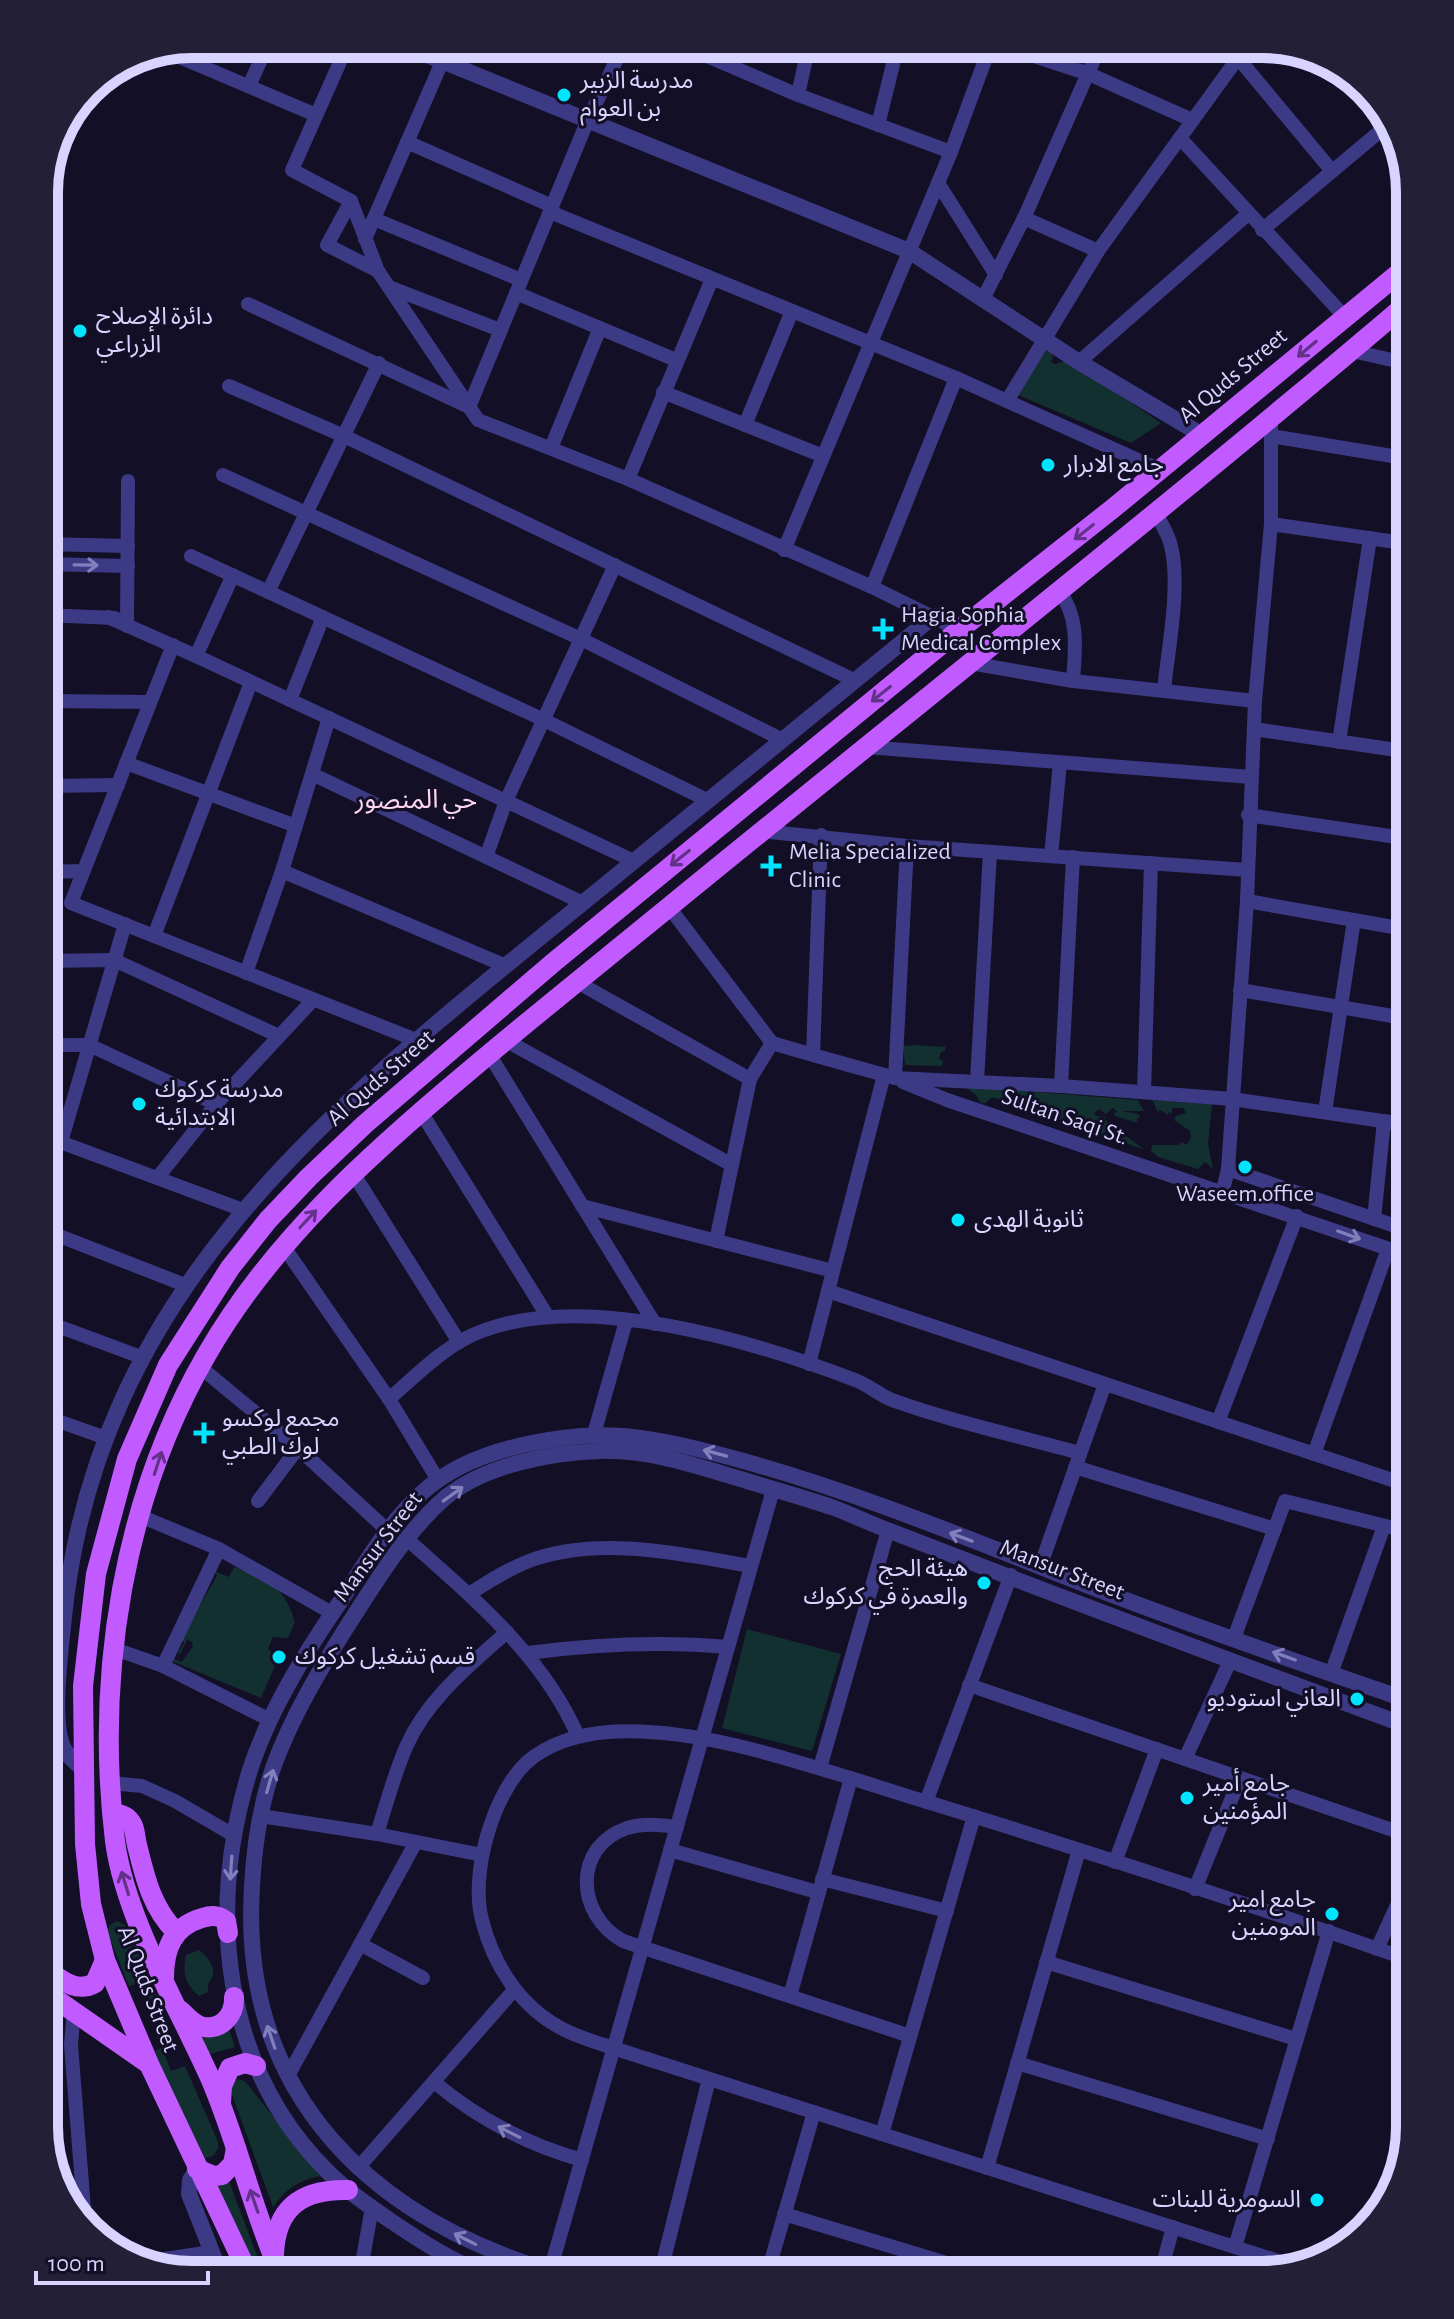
<svg xmlns="http://www.w3.org/2000/svg" width="1454" height="2319" font-family="'Alegreya Sans','Noto Sans Arabic',sans-serif">
<style>
.green{fill:#12302f}
.lines{fill:none;stroke-linecap:round;stroke-linejoin:round}
.minor{stroke:#3d3a85;stroke-width:14}
.tertiary{stroke:#3d3a85;stroke-width:16}
.primary{stroke:#c25bff;stroke-width:20}
.oneway{stroke:#623188}
.oneway2{stroke:#837fbc}
.poi-dot{fill:#00e5ff;stroke:#130f26;stroke-width:3}
.labels{text-anchor:middle;dominant-baseline:central;stroke-width:6;stroke-linejoin:round;paint-order:stroke}
.poi-label{font-size:24px;fill:#d9d4ff;stroke:#130f26;text-anchor:start}
.street-label{font-size:24px;fill:#d9d4ff;stroke:#130f26}
.neighbourhood-label{font-size:26px;fill:#ffd6f0;stroke:#130f26}
.rim{fill:none;stroke:#d9d4ff;stroke-width:10}
</style>
<rect width="100%" height="100%" fill="#130f26"/>
<g class="green">
<polygon points="1041,349 1051,353 1053,358 1051,362 1055,364 1068,360 1161,423 1131,443 1018,395"/>
<polygon points="915,1045 946,1047 945,1051 941,1052 939,1059 943,1061 942,1066 905,1065 903,1046"/>
<polygon points="967,1084 1008,1090 1138,1100 1144,1111 1122,1111 1138,1114 1141,1117 1137,1118 1138,1123 1115,1116 1114,1113 1118,1112 1113,1108 1106,1114 1099,1109 1094,1113 1096,1116 1104,1117 1108,1123 1145,1150 995,1098 991,1098 986,1103 981,1103 975,1094 969,1090"/>
<polygon points="1157,1098 1162,1101 1169,1099 1171,1102 1212,1104 1208,1144 1213,1169 1205,1162 1198,1169 1158,1157 1151,1151 1152,1145 1178,1145 1182,1142 1186,1145 1191,1138 1190,1131 1174,1120 1176,1116 1186,1113 1183,1108 1172,1108 1172,1114 1169,1112 1168,1115 1160,1110 1158,1112 1152,1100 1157,1101"/>
<path d="M234 1567C267 1578 285 1587 295 1622L288 1638 273 1637 268 1649 279 1657 261 1698 174 1662V1659L182 1662 193 1646 192 1642 187 1640 178 1658 179 1654 176 1649 179 1651 184 1643 180 1639 217 1576 214 1571 229 1577Z"/>
<polygon points="747,1629 841,1654 812,1751 722,1728"/>
<polygon points="117,1921 128,1927 161,2005 152,2007 145,1989 147,1987 142,1980 136,1979 134,1985 129,1986 107,1931 110,1925"/>
<path d="M199 1950C209 1958 220 1972 208 1984V1992L199 1996C185 1984 182 1973 186 1955Z"/>
<polygon points="228,2027 235,2047 207,2055 201,2036"/>
<polygon points="162,2048 171,2071 185,2066 218,2142 218,2148 213,2156 205,2158 161,2070 155,2051"/>
<path d="M238 2079 245 2081 320 2176C298 2180 285 2190 273 2207L231 2092 233 2082Z"/>
<polygon points="227,2176 260,2264 251,2267 213,2182"/>
</g>
<g class="lines">
<g class="minor">
<polyline points="348,44 292,170 351,201 378,271 478,420 628,479 872,587 959,630"/>
<polyline points="679,44 798,95 951,152"/>
<polyline points="997,44 1089,74 1192,120"/>
<polyline points="163,50 316,115"/>
<polyline points="1238,58 1332,171"/>
<polyline points="249,86 268,44"/>
<polyline points="798,95 809,44"/>
<polyline points="878,125 898,44"/>
<polyline points="1180,138 1345,317"/>
<polyline points="407,142 552,206"/>
<polyline points="938,183 996,275"/>
<polyline points="351,201 327,245 378,271"/>
<polyline points="550,212 956,378 1160,470"/>
<polyline points="1024,218 1098,251"/>
<polyline points="374,219 521,280"/>
<polyline points="1262,230 1391,122"/>
<polyline points="365,239 442,62"/>
<polyline points="389,287 500,330"/>
<polyline points="516,293 676,360"/>
<polyline points="983,299 1024,218 1101,44"/>
<polyline points="248,304 469,407 587,122 624,44"/>
<polyline points="1352,351 1410,364"/>
<polyline points="1079,362 1248,214"/>
<polyline points="229,386 344,436 856,681"/>
<polyline points="663,392 823,456"/>
<polyline points="1007,401 1098,251 1248,44"/>
<polyline points="745,425 792,311"/>
<polyline points="1271,436 1410,459"/>
<polyline points="551,448 600,328"/>
<polyline points="223,475 581,639 783,740"/>
<polyline points="628,479 712,279"/>
<path d="M1155 512C1161 523 1168 533 1171 546 1181 586 1168 649 1164 690"/>
<polyline points="1271,524 1410,544"/>
<polyline points="44,544 128,546"/>
<polyline points="784,550 951,152 991,44"/>
<polyline points="191,556 544,720 707,800"/>
<polyline points="44,564 128,566"/>
<polyline points="872,587 956,378"/>
<path d="M1059 591C1080 618 1075 649 1073 681"/>
<polyline points="268,592 379,363"/>
<polyline points="44,615 115,618"/>
<polyline points="108,617 196,656 634,861"/>
<polyline points="127,626 128,481"/>
<polyline points="173,645 71,903 416,1040"/>
<polyline points="196,656 233,575"/>
<polyline points="970,663 1073,681 1255,701"/>
<polyline points="290,700 323,617"/>
<polyline points="44,701 150,702"/>
<polyline points="1254,729 1410,752"/>
<polyline points="1339,742 1370,538"/>
<polyline points="866,747 1251,777"/>
<polyline points="126,763 296,826"/>
<polyline points="312,774 583,903"/>
<polyline points="44,786 118,785"/>
<polyline points="1248,815 1410,839"/>
<polyline points="761,831 907,846 1247,870"/>
<polyline points="1051,856 1060,763"/>
<polyline points="486,857 506,801 615,565"/>
<polyline points="282,871 506,966"/>
<polyline points="44,872 83,871"/>
<polyline points="1247,901 1410,930"/>
<polyline points="669,907 772,1043 813,1055 895,1078 1061,1086 1232,1099 1410,1125"/>
<polyline points="154,936 251,682"/>
<polyline points="44,961 114,960 279,1036"/>
<polyline points="246,973 282,871 329,718"/>
<polyline points="577,982 750,1079"/>
<polyline points="1240,990 1410,1019"/>
<polyline points="505,1040 732,1165"/>
<polyline points="44,1045 89,1045 216,1104"/>
<polyline points="489,1054 655,1324"/>
<polyline points="813,1055 821,835"/>
<polyline points="895,1078 907,846"/>
<polyline points="977,1081 990,852"/>
<polyline points="903,1082 947,1100 1410,1256"/>
<polyline points="1061,1086 1073,857"/>
<polyline points="1144,1092 1151,863"/>
<polyline points="421,1112 548,1317"/>
<polyline points="1325,1112 1354,920"/>
<polyline points="44,1136 243,1210"/>
<polyline points="61,1142 125,924"/>
<polyline points="1228,1169 1410,1231"/>
<polyline points="353,1173 459,1342"/>
<polyline points="158,1177 216,1104 313,1000"/>
<polyline points="1222,1194 1228,1169 1247,901 1255,701 1271,524 1271,416"/>
<polyline points="582,1206 833,1271"/>
<polyline points="1374,1219 1384,1121"/>
<polyline points="44,1230 185,1285"/>
<polyline points="716,1241 750,1079 772,1043"/>
<polyline points="284,1247 389,1399 438,1480"/>
<polyline points="828,1291 1410,1486"/>
<polyline points="44,1321 141,1357"/>
<polyline points="809,1364 884,1075"/>
<polyline points="200,1367 298,1448 388,1531"/>
<path d="M389 1399C417 1375 446 1344 482 1331 587 1291 753 1341 855 1380 869 1385 879 1395 892 1400 953 1422 1018 1436 1080 1453"/>
<polyline points="44,1416 106,1438"/>
<polyline points="1218,1422 1297,1216"/>
<polyline points="594,1434 626,1321"/>
<polyline points="1314,1454 1388,1249"/>
<polyline points="1075,1467 1275,1529"/>
<polyline points="258,1501 298,1448"/>
<polyline points="140,1516 219,1549 332,1613"/>
<polyline points="1398,1529 1410,1492"/>
<path d="M408 1540C474 1599 542 1654 578 1736"/>
<polyline points="1040,1567 1105,1384"/>
<path d="M469 1594C488 1582 508 1569 529 1561 598 1535 681 1554 751 1566"/>
<polyline points="1234,1638 1285,1501 1410,1532"/>
<polyline points="112,1648 163,1666 270,1720"/>
<path d="M528 1653C596 1644 660 1641 728 1647"/>
<polyline points="163,1666 219,1549"/>
<polyline points="1331,1674 1384,1526"/>
<polyline points="969,1685 1410,1836"/>
<polyline points="1185,1759 1230,1661"/>
<polyline points="820,1768 888,1530"/>
<polyline points="111,1783 142,1786 175,1801 235,1836"/>
<polyline points="926,1802 1011,1575"/>
<polyline points="261,1816 377,1834 482,1855"/>
<path d="M677 1827C659 1825 644 1823 627 1828 572 1847 576 1915 623 1941L910 2036"/>
<path d="M377 1834C386 1805 394 1775 406 1747 427 1699 470 1665 507 1632"/>
<polyline points="670,1850 817,1892"/>
<polyline points="1115,1862 1157,1749"/>
<polyline points="822,1879 947,1911"/>
<polyline points="1195,1889 1240,1778"/>
<polyline points="360,1944 423,1978"/>
<polyline points="1377,1949 1410,1877"/>
<polyline points="1046,1962 1296,2039"/>
<polyline points="790,1996 851,1778"/>
<polyline points="74,2009 71,2045 85,2222"/>
<polyline points="1017,2063 1268,2139"/>
<polyline points="288,2076 416,1842"/>
<path d="M434 2082C478 2119 526 2144 582 2160"/>
<polyline points="882,2134 974,1816"/>
<polyline points="358,2168 514,1990"/>
<polyline points="987,2168 1079,1850"/>
<polyline points="784,2214 986,2275"/>
<polyline points="1235,2247 1329,1931"/>
<polyline points="145,2262 211,2252"/>
<path d="M1297 2267 613 2048C596 2042 576 2037 559 2027 519 2005 493 1964 482 1920 470 1875 492 1796 526 1763 548 1743 580 1734 609 1732 707 1725 830 1773 924 1801 1087 1851 1249 1904 1410 1960"/>
<polyline points="550,2271 773,1490"/>
<polyline points="360,2275 372,2207"/>
<polyline points="660,2275 709,2079"/>
<polyline points="767,2275 814,2112"/>
<polyline points="1160,2275 1173,2227"/>
<polyline points="1264,2275 1270,2258"/>
</g>
<g class="tertiary">
<polyline points="400,44 909,251 1079,362 1202,435"/>
<path d="M83 1769C75 1762 67 1756 63 1747 51 1719 61 1648 64 1617 98 1283 343 1098 584 902 701 807 818 712 934 616"/>
<polyline points="197,2169 190,2180 189,2194 221,2275"/>
<path d="M487 2275C452 2261 422 2242 391 2221 369 2206 347 2191 328 2172 221 2066 207 1908 250 1770 269 1711 305 1653 340 1602 365 1564 389 1521 424 1491 461 1458 516 1444 563 1438 624 1429 681 1444 740 1460 860 1493 974 1541 1089 1586 1195 1627 1303 1664 1410 1701"/>
<path d="M565 2275C374 2223 239 2096 252 1887 254 1847 260 1807 273 1768 291 1718 319 1671 348 1625 376 1582 406 1531 446 1497 486 1465 549 1453 599 1451 649 1449 700 1467 747 1481 776 1490 805 1498 834 1508 853 1515 871 1524 890 1531 1063 1598 1236 1663 1410 1727"/>
</g>
<g class="primary">
<path d="M113 1813C119 1814 126 1815 130 1821 135 1826 135 1837 137 1845 145 1878 152 1908 176 1932"/>
<path d="M44 1968C60 1979 76 1994 95 1983L105 1960"/>
<path d="M164 1978C164 1949 172 1927 202 1918 212 1915 218 1915 226 1921L228 1933"/>
<polyline points="44,1991 146,2062"/>
<path d="M180 2010C186 2016 192 2023 200 2026 220 2032 235 2016 234 1997"/>
<polyline points="221,2103 222,2086 230,2068 245,2063 256,2066"/>
<polyline points="197,2169 214,2176 222,2175 233,2164 236,2148"/>
<path d="M274 2254C276 2207 302 2189 348 2190"/>
<polyline points="249,2275 149,2064 105,1960 91,1904 85,1844 83,1686 96,1574 127,1459 168,1365 230,1268 268,1220 309,1177 365,1124 554,962 959,630 1111,510 1410,264"/>
<path d="M281 2275C253 2212 238 2143 211 2080 179 2008 125 1918 115 1841 95 1675 123 1499 207 1354 272 1241 371 1153 469 1071 535 1015 603 961 669 907 916 705 1167 508 1410 301"/>
</g>
</g>
<defs><path id="oneway-shaft" d="M-6 0H5M1.5-3L5.5 0L1.5 3" fill="none" stroke-width="1.6" stroke-linecap="round" stroke-linejoin="round" transform="scale(2)"/></defs>
<g class="oneway">
<use href="#oneway-shaft" transform="translate(1307 349) rotate(140)"/>
<use href="#oneway-shaft" transform="translate(1084 532) rotate(142)"/>
<use href="#oneway-shaft" transform="translate(881 694) rotate(141)"/>
<use href="#oneway-shaft" transform="translate(680 858) rotate(141)"/>
<use href="#oneway-shaft" transform="translate(308 1219) rotate(-47)"/>
<use href="#oneway-shaft" transform="translate(158 1463) rotate(-72)"/>
<use href="#oneway-shaft" transform="translate(125 1883) rotate(-107)"/>
<use href="#oneway-shaft" transform="translate(254 2201) rotate(-109)"/>
</g>
<g class="oneway2">
<use href="#oneway-shaft" transform="translate(86 565) rotate(1)"/>
<use href="#oneway-shaft" transform="translate(1349 1235) rotate(20)"/>
<use href="#oneway-shaft" transform="translate(715 1453) rotate(-165)"/>
<use href="#oneway-shaft" transform="translate(453 1494) rotate(-36)"/>
<use href="#oneway-shaft" transform="translate(961 1537) rotate(-159)"/>
<use href="#oneway-shaft" transform="translate(1284 1656) rotate(-160)"/>
<use href="#oneway-shaft" transform="translate(270 1781) rotate(-74)"/>
<use href="#oneway-shaft" transform="translate(231 1868) rotate(94)"/>
<use href="#oneway-shaft" transform="translate(271 2037) rotate(-109)"/>
<use href="#oneway-shaft" transform="translate(509 2132) rotate(-153)"/>
<use href="#oneway-shaft" transform="translate(465 2239) rotate(-153)"/>
</g>
<g class="poi-dot">
<circle cx="564" cy="95" r="8"/>
<circle cx="80" cy="331" r="8"/>
<circle cx="1048" cy="465" r="8"/>
<path d="M879 617h8v8h8v8h-8v8h-8v-8h-8v-8h8z"/>
<path d="M767 854h8v8h8v8h-8v8h-8v-8h-8v-8h8z"/>
<circle cx="139" cy="1104" r="8"/>
<circle cx="1245" cy="1167" r="8"/>
<circle cx="958" cy="1220" r="8"/>
<path d="M200 1421h8v8h8v8h-8v8h-8v-8h-8v-8h8z"/>
<circle cx="984" cy="1583" r="8"/>
<circle cx="279" cy="1657" r="8"/>
<circle cx="1357" cy="1699" r="8"/>
<circle cx="1187" cy="1798" r="8"/>
<circle cx="1332" cy="1914" r="8"/>
<circle cx="1317" cy="2200" r="8"/>
</g>
<g class="labels">
<g class="poi-label">
<text x="580" y="81">مدرسة الزبير<tspan x="580" dy="28">بن العوام</tspan></text>
<text x="96" y="317">دائرة الإصلاح<tspan x="96" dy="28">الزراعي</tspan></text>
<text x="1064" y="465">جامع الابرار</text>
<text x="901" y="615">Hagia Sophia<tspan x="901" dy="28">Medical Complex</tspan></text>
<text x="789" y="852">Melia Specialized<tspan x="789" dy="28">Clinic</tspan></text>
<text x="155" y="1090">مدرسة كركوك<tspan x="155" dy="28">الابتدائية</tspan></text>
<text x="1245" y="1194" text-anchor="middle">Waseem.office</text>
<text x="974" y="1220">ثانوية الهدى</text>
<text x="222" y="1419">مجمع لوكسو<tspan x="222" dy="28">لوك الطبي</tspan></text>
<text x="968" y="1569" text-anchor="end">هيئة الحج<tspan x="968" dy="28">والعمرة في كركوك</tspan></text>
<text x="295" y="1657">قسم تشغيل كركوك</text>
<text x="1341" y="1699" text-anchor="end">العاني استوديو</text>
<text x="1203" y="1784">جامع أمير<tspan x="1203" dy="28">المؤمنين</tspan></text>
<text x="1316" y="1900" text-anchor="end">جامع امير<tspan x="1316" dy="28">المومنين</tspan></text>
<text x="1301" y="2200" text-anchor="end">السومرية للبنات</text>
</g>
<g class="street-label">
<text transform="translate(1233 376) rotate(-40)">Al Quds Street</text>
<text transform="translate(381 1078) rotate(-41)">Al Quds Street</text>
<text transform="translate(1065 1117) rotate(19)">Sultan Saqi St.</text>
<text transform="translate(378 1547) rotate(-53)">Mansur Street</text>
<text transform="translate(1062 1570) rotate(21)">Mansur Street</text>
<text transform="translate(148 1989) rotate(69)">Al Quds Street</text>
</g>
<g class="neighbourhood-label">
<text x="416" y="800">حي المنصور</text>
</g>
</g>
<path d="M0 0H1454V2319H0ZM192 58H1262A134 134 0 0 1 1396 192V2127A134 134 0 0 1 1262 2261H192A134 134 0 0 1 58 2127V192A134 134 0 0 1 192 58Z" fill="#231f37" fill-rule="evenodd"/>
<path class="rim" d="M192 58H1262A134 134 0 0 1 1396 192V2127A134 134 0 0 1 1262 2261H192A134 134 0 0 1 58 2127V192A134 134 0 0 1 192 58Z"/>
<path d="M36 2271v12h172v-12" fill="none" stroke="#d9d4ff" stroke-width="4"/>
<text x="48" y="2271" font-size="24" fill="#d9d4ff" stroke="#130f26" stroke-width="6" paint-order="stroke">100 m</text>
</svg>
